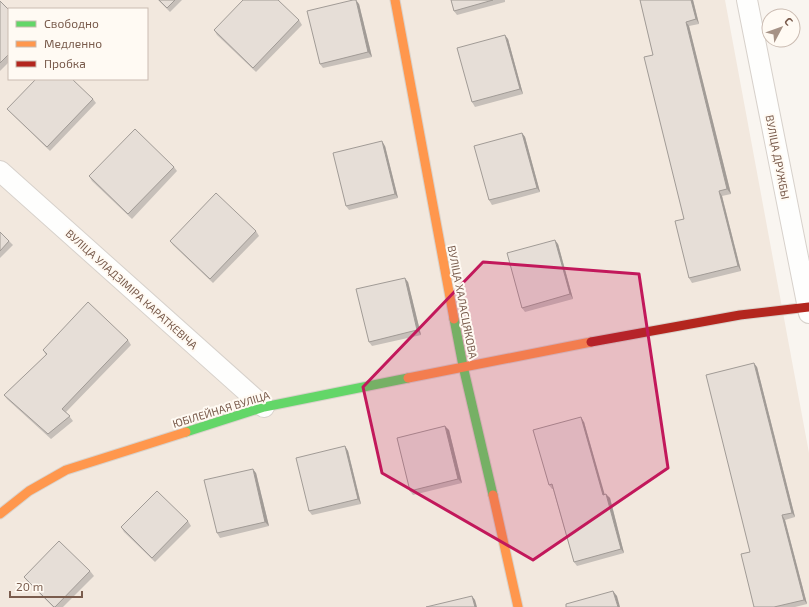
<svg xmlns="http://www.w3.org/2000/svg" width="809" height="607" font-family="'Exo 2',sans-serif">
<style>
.residential{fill:#f2e8de;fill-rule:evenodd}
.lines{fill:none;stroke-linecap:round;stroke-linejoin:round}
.street-casing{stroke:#d7d1cb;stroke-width:22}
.fast-casing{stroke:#d9d2cb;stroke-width:11}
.slow-casing{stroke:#d9d2cb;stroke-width:11}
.jam-casing{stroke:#d9d2cb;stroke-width:11}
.street{stroke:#fefefd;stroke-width:20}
.fast{stroke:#63d668;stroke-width:9}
.slow{stroke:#ff974d;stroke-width:9}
.jam{stroke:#b3261e;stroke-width:9}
.wall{fill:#c6bfb9}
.shaded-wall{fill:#a19b96}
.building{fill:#e6ded7;stroke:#a19b96}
.marked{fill:#c2185b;fill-opacity:0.2;stroke:#c2185b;stroke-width:3;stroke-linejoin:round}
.labels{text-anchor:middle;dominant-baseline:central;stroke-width:4;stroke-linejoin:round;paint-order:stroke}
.street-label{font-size:11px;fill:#7a5c4d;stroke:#fffaf3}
</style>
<rect width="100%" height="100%" fill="#f9f5f0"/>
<path class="residential" d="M0 0H725L809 453V607H0ZM9 9H147V79H9Z"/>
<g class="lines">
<defs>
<g id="street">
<polyline points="747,0 809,313"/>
<polyline points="0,171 264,407"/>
</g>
<g id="fast">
<polyline points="454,319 463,366 493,495"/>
<polyline points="186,432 264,407 408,378"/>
</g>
<g id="slow">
<polyline points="395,0 454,319"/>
<polyline points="408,378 591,342"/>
<polyline points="493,495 518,607"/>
<polyline points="0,514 29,491 66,470 186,432"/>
</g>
<polyline id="jam" points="591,342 740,315 809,307"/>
</defs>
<use href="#street" class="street-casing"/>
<use href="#fast" class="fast-casing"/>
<use href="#slow" class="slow-casing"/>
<use href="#jam" class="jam-casing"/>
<use href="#street" class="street"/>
<use href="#fast" class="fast"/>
<use href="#slow" class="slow"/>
<use href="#jam" class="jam"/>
</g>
<g class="wall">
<polygon points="158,0 182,0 170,12"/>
<polygon points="451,0 505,0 505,2 457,15 454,11"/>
<polygon points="640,0 693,0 699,24 689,26 731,194 722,196 741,271 692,283 689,278 684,219 653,55"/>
<polygon points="0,1 9,10 9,62 0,71"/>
<polygon points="359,4 372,57 323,68 320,64"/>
<polygon points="299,20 302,25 256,72 217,35 214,30"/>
<polygon points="508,39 523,94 475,107 472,102"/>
<polygon points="93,99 96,103 50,151 11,113 7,109"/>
<polygon points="522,133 525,137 540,192 492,205 489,200"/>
<polygon points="385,146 398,198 349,210 346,206"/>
<polygon points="174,167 177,171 132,219 92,181 89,176"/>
<polygon points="256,231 259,236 213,283 173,245 170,241"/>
<polygon points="0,232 13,245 0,258"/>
<polygon points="558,244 573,299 525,312 522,308"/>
<polygon points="408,282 421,335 372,346 369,342"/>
<polygon points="128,340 131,345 66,412 73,421 51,439 7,399 4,395 46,355 43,350"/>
<polygon points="757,367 795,517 785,520 807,604 795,607 754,607"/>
<polygon points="584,422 604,494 610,498 624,553 577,566 574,562 553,489 552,489 549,485"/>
<polygon points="449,430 462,483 413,495 410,491"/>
<polygon points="345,446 348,451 361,504 312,515 309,511"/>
<polygon points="256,473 269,526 220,538 217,533"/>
<polygon points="188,521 191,526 155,562 124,532 121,527"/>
<polygon points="90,571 94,576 63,607 53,607 27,581 24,577"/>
</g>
<g class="shaded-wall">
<polygon points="356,0 359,4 372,57 368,52"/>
<polygon points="691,0 693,0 699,24 696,19"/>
<polygon points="686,22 689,26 731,194 727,189"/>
<polygon points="505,35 508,39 523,94 520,89"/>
<polygon points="522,133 525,137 540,192 537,188"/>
<polygon points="382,141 385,146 398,198 395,194"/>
<polygon points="719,191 722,196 741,271 738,266"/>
<polygon points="555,240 558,244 573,299 570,294"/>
<polygon points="405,278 408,282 421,335 417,330"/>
<polygon points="754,363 757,367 795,517 792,513"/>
<polygon points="581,417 584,422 606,499 603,495"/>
<polygon points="445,426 449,430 462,483 458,479"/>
<polygon points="345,446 348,451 361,504 358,499"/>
<polygon points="253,469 256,473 269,526 265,522"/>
<polygon points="606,494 610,498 624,553 621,549"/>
<polygon points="782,515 785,520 807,604 804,600"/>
<polygon points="613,591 617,596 620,607 618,607"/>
<polygon points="472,596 475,600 477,607 475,607"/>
</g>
<g class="building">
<polygon points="159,0 175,0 167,8"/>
<polygon points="243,0 278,0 299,20 253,68 214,30"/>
<polygon points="353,0 356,0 368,52 320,64 307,11"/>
<polygon points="451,0 493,0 454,11"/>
<polygon points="640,0 691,0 696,19 686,22 727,189 719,191 738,266 689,278 675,221 684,219 644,57 653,55"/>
<polygon points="0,1 9,10 9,54 0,63"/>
<polygon points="505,35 520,89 472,102 457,48"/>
<polygon points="36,79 72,79 93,99 47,147 7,109"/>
<polygon points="135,129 174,167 128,214 89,176"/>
<polygon points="522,133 537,188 489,200 474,146"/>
<polygon points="382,141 395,194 346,206 333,153"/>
<polygon points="216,193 256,231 210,279 170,241"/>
<polygon points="0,232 9,241 0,251"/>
<polygon points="555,240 570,294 522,308 507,253"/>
<polygon points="405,278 417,330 369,342 356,289"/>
<polygon points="88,302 128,340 62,409 70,416 48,434 4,395 47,354 43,350"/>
<polygon points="754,363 792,513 782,515 804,600 774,607 754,607 741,554 750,552 706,375"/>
<polygon points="581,417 603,495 606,494 621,549 574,562 552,484 549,485 533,430"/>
<polygon points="445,426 458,479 410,491 397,438"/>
<polygon points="345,446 358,499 309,511 296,458"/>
<polygon points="253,469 265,522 217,533 204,480"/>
<polygon points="157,491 188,521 152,558 121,527"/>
<polygon points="59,541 90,571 55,607 54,607 24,577"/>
<polygon points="613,591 618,607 566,607 566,604"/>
<polygon points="472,596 475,607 426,607"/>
</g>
<path class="marked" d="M483 262 639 274 668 468 533 560 382 473 363 387Z"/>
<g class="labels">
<g class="street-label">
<text transform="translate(778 157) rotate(79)">ВУЛІЦА ДРУЖБЫ</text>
<text transform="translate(132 289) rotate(42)">ВУЛІЦА УЛАДЗІМІРА КАРАТКЕВІЧА</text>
<text transform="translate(463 302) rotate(79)">ВУЛІЦА ХАЛАСЦЯКОВА</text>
<text transform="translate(221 409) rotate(-17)">ЮБІЛЕЙНАЯ ВУЛІЦА</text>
</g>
</g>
<rect x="8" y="8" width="140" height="72" fill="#fffaf3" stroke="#cabbb1"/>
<rect x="16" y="21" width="20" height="6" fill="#63d668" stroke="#cabbb1"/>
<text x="44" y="28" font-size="12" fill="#7a5c4d">Свободно</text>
<rect x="16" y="41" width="20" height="6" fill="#ff974d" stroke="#cabbb1"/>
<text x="44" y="48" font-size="12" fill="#7a5c4d">Медленно</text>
<rect x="16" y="61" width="20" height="6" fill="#b3261e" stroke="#cabbb1"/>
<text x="44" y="68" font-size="12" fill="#7a5c4d">Пробка</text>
<g transform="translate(781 28) rotate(49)"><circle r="19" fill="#fffaf3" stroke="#cabbb1"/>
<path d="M0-3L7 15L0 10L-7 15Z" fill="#a69286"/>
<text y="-6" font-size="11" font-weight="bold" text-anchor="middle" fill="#7a5c4d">С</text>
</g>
<path d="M10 591v6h72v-6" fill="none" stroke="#7a5c4d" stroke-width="2"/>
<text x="16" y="591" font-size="12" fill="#7a5c4d" stroke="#fffaf3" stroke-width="3" paint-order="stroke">20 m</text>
</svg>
